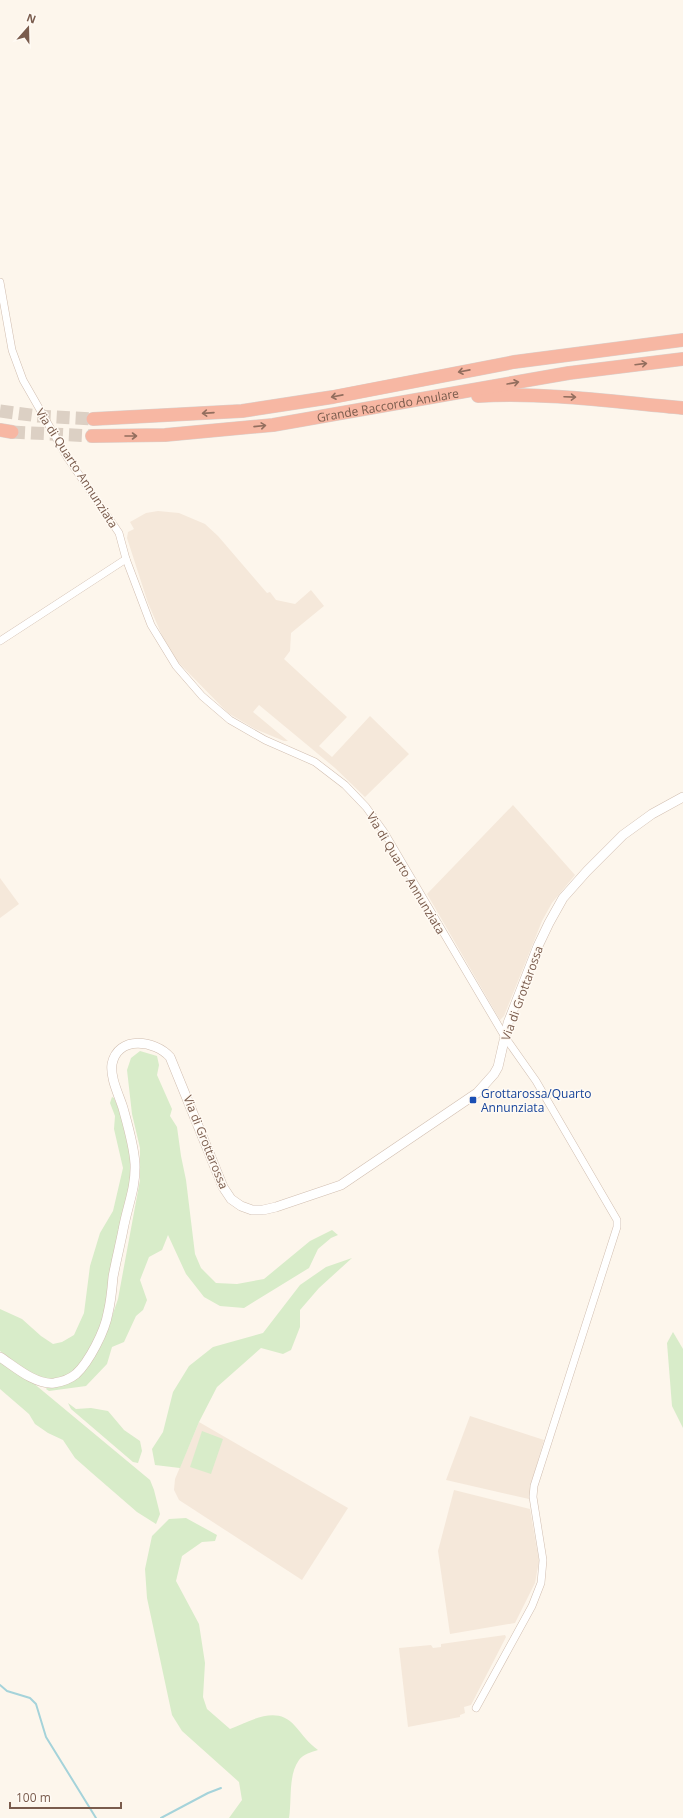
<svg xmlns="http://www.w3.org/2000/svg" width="683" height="1818" font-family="'Open Sans',sans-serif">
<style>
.residential{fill:#f5e8da}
.green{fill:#d8ecc9}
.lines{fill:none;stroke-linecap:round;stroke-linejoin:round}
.stream{stroke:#a5d3da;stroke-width:2}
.motorway-tunnel{stroke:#dcd0c4;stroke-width:13;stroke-dasharray:13 6;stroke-linecap:butt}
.minor-casing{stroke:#d1beb0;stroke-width:8}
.tertiary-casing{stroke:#d1beb0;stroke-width:10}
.motorway-casing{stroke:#dad1cd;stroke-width:14}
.minor{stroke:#fff;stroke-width:7}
.tertiary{stroke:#fff;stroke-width:9}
.motorway{stroke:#f7b7a3;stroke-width:13}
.oneway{stroke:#936e5e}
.transit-dot{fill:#1a4fb4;stroke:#fffaf3;stroke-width:1.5}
.labels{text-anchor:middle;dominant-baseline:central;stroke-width:3;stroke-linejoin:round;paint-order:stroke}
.street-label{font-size:12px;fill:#7a5c4d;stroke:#fffaf3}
.transit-label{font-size:12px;fill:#164399;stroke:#fffaf3;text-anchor:start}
</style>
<rect width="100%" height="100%" fill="#fdf6ec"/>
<g class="residential">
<polygon points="158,511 179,513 205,524 218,536 267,593 270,592 276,600 295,604 311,590 324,606 291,633 290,651 284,659 347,717 319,746 332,757 370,716 409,754 365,797 335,768 259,705 253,712 288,741 284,741 255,729 228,713 176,660 163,638 148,603 127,538 128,532 134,529 130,522 146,513"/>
<polygon points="513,805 575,875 552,903 542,921 504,1016 500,1020 427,894"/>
<polygon points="0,878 19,904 0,918"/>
<polygon points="470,1416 544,1440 532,1481 529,1499 446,1480"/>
<polygon points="199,1422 348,1508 302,1580 179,1500 174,1490 175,1479"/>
<polygon points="454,1490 530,1509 539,1561 535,1583 515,1623 450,1634 438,1551"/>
<polygon points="505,1635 506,1637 471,1705 464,1707 465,1713 460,1715 460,1717 408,1727 399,1648 431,1645 433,1648 441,1647 441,1644"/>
</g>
<g class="green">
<polygon points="140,1051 157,1056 159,1065 157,1075 172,1109 170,1116 177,1127 181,1156 186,1180 195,1254 201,1268 216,1283 237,1284 264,1279 310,1241 332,1230 338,1235 331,1238 318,1249 309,1268 244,1308 220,1306 204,1297 186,1274 168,1235 162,1250 149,1257 140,1280 147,1300 143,1310 136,1316 124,1342 112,1347 107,1364 86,1386 49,1391 46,1389 49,1385 59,1386 103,1342 118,1299 140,1180 140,1148 132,1114 127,1070 131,1058"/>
<path d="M112 1097 114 1098C122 1117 133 1142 133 1162 133 1203 119 1247 110 1287 107 1303 105 1324 99 1338 93 1352 72 1377 56 1379 37 1381 15 1361 0 1351V1309L22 1319 41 1336 53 1344 62 1342 74 1335 84 1313 90 1266 100 1233 113 1211 123 1168 114 1129 115 1116 110 1103Z"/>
<polygon points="352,1258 319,1288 300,1310 300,1327 291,1350 283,1354 261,1348 217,1387 199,1422 180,1468 155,1465 152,1449 163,1432 173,1392 189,1366 213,1347 263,1333 300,1285 326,1267"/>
<polygon points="673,1332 683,1349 683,1428 672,1406 667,1343"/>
<polygon points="0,1360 32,1382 150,1480 154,1490 160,1514 156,1524 137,1512 92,1473 75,1458 63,1440 48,1433 35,1424 29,1414 0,1389"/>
<polygon points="68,1403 76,1409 91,1408 108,1411 124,1430 140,1441 142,1451 138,1463 133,1462 71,1409"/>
<polygon points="202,1431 223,1439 211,1474 190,1467"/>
<path d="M186 1518 217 1535 215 1541 202 1542 182 1556 176 1581 199 1624 205 1663 203 1697 207 1709 230 1729C251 1721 277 1704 295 1726 303 1735 308 1743 318 1750 312 1752 303 1754 299 1760 288 1775 292 1800 289 1818H229L242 1800 239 1782 182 1731 172 1715 147 1598 145 1569 152 1536 169 1519Z"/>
</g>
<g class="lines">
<g class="stream">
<polyline points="0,1685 7,1691 30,1698 36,1704 46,1737 96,1818"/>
<polyline points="161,1818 208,1793 221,1788"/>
</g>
<g class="motorway-tunnel">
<polyline points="0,411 38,416 93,419"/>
<polyline points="12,432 92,436"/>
</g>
<defs>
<g id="minor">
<polyline points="0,282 12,350 23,380 67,457 119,533 126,559 151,625 176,666 202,696 230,720 265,740 315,762 345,785 366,807 384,832 505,1037 536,1081 617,1220 617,1227 534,1486 533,1497 543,1560 541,1583 532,1606 476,1708"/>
<polyline points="0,641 126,559"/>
</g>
<path id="tertiary" d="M0 1357C14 1366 35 1385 54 1383 61 1382 70 1379 76 1374 89 1362 105 1331 108 1313 111 1301 112 1289 113 1277 116 1261 120 1245 123 1230 127 1207 136 1188 135 1164 134 1146 128 1126 123 1108 119 1095 110 1078 112 1064 118 1035 155 1040 170 1057L223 1187 231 1199 241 1206 252 1210H263L276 1207 341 1185 477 1093 494 1074 498 1067 508 1023 538 946 549 923 563 898 587 871 623 835 652 814 683 797"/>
<g id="motorway">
<path d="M478 396C547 392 615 402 683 408"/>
<polyline points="93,419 242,411 333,397 514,362 683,340"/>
<polyline points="0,430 12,432"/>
<path id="s1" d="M92 436 165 435 273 425 569 373 683 359"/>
</g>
</defs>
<use href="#minor" class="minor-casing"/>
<use href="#tertiary" class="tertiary-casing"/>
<use href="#motorway" class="motorway-casing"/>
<use href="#minor" class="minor"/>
<use href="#tertiary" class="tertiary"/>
<use href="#motorway" class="motorway"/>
</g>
<defs><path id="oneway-shaft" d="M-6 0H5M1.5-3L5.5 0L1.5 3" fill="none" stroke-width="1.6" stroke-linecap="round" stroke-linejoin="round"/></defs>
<g class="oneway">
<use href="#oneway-shaft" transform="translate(641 364) rotate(-7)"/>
<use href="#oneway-shaft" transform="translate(464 371) rotate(169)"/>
<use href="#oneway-shaft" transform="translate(513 383) rotate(-10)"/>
<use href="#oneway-shaft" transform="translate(337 396) rotate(169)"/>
<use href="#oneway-shaft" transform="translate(570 397) rotate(2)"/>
<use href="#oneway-shaft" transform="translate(208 413) rotate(176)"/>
<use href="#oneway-shaft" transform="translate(260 426) rotate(-6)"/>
<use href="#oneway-shaft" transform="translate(131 436)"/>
</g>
<rect class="transit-dot" x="469" y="1096" width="8" height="8" rx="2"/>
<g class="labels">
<g class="street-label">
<text stroke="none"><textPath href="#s1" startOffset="298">Grande Raccordo Anulare</textPath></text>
<text transform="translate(77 468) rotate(57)">Via di Quarto Annunziata</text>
<text transform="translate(406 873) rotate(59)">Via di Quarto Annunziata</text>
<text transform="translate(522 993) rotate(-70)">Via di Grottarossa</text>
<text transform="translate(206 1142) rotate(68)">Via di Grottarossa</text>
</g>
<g class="transit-label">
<text x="481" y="1093">Grottarossa/Quarto<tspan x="481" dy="14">Annunziata</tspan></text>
</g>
</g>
<g transform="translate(28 28) rotate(20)" stroke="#fffaf3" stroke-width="3" paint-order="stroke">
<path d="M0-3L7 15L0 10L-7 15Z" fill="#7a5c4d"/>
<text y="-6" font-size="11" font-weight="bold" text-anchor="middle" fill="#7a5c4d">N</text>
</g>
<path d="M10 1802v6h111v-6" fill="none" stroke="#7a5c4d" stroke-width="2"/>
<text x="16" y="1802" font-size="12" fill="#7a5c4d" stroke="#fffaf3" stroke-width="3" paint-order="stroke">100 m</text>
</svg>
